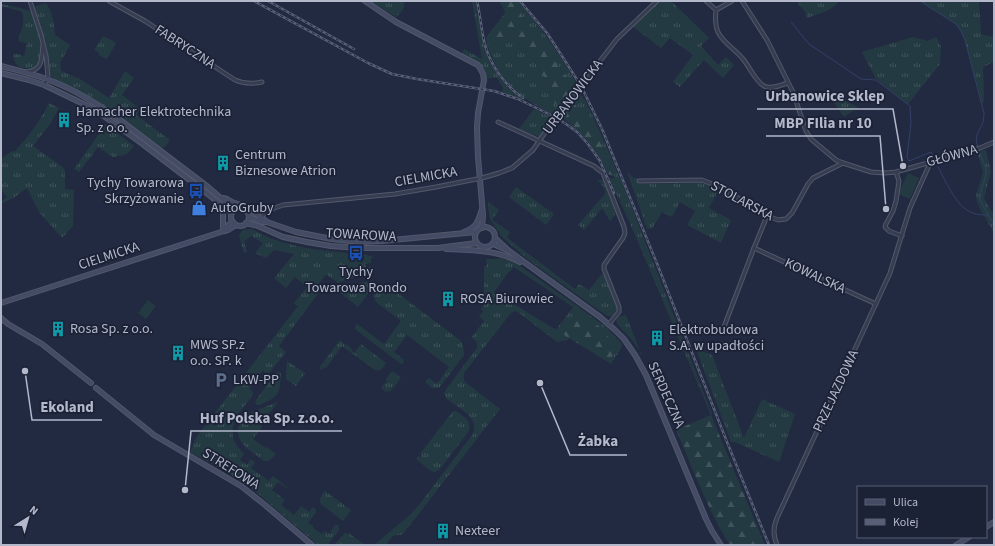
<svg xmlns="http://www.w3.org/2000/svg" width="995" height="546" font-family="'Source Sans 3',sans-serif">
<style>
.grass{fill:url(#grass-tufts);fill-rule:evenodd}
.forest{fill:url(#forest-firs)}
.pitch{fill:#243a42}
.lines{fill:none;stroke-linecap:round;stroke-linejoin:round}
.stream{stroke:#334068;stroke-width:1}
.street-casing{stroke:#52586b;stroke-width:5}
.secondary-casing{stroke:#52586b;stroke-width:6}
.street{stroke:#373d51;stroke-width:3}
.secondary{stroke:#444b64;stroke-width:4}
.rail-casing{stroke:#586078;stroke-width:2.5}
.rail{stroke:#1c2236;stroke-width:1;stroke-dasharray:3;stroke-linecap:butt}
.labels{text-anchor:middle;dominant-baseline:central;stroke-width:3.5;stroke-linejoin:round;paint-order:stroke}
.street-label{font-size:14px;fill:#b3b8cb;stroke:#1c2236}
.poi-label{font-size:14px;fill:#b3b8cb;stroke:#1c2236;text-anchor:start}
.leader{fill:none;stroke:#b3b8cb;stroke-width:1.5}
.callout-dot{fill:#b3b8cb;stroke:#1c2236;stroke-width:1.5}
.callout-label{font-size:15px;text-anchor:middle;font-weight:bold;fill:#b3b8cb;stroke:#1c2236;stroke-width:3.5;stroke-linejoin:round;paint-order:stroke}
</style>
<defs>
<pattern id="grass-tufts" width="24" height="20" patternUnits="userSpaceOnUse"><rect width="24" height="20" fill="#243a42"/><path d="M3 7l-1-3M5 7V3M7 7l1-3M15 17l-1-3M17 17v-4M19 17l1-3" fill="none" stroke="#41545c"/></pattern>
<pattern id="forest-firs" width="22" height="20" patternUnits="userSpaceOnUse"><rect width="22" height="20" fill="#243a42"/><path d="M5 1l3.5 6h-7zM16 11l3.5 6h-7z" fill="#41545c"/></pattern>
</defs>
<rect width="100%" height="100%" fill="#222a41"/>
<g class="grass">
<path d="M369 1H404C406 7 401 13 396 17L394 16 377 5 373 4Z"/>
<polygon points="472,1 475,1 486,52 493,67 501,80 510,90 522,99 502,92 503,88 497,78 487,78 482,66 462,54 464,49 482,59"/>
<path d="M510 1H518C541 27 560 55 577 84L575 89 544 46Z"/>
<polygon points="660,1 671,1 709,38 701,46 718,65 726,57 734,65 723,78 704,60 680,87 673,82 693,55 670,38 661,48 633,27"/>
<path d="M796 1H839C832 11 818 14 807 18L806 13Z"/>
<polygon points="920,1 979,1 981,34 993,37 994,47 994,62 983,67 984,102 982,103 965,40 961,31 956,24"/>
<path d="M46 3C53 13 54 24 55 35L70 45 60 63 61 71 80 79 109 98 125 71 134 78 122 95 140 109 136 115 170 140C167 144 165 149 160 148 136 130 109 106 83 93 74 89 55 84 51 75 48 69 49 61 48 54 45 38 40 23 34 8L36 6Z"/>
<path d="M1 4C6 5 28 9 31 12 33 14 34 20 35 23 40 36 50 74 24 68 16 67 15 63 13 56 15 52 20 55 24 56L27 43 18 41C20 34 28 16 20 11 14 9 7 8 1 6Z"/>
<path d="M510 33 522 50 526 48 548 83V91L551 100 561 109 554 115C519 98 496 79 486 40L487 36 497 40 504 36Z"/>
<polygon points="103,36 115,42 115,45 108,57 106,59 99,55 99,53 94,50"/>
<polygon points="913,37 928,41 936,37 941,46 940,64 908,104 876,79 862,52"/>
<path d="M579 93C585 98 588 107 592 114 601 135 611 156 619 177H620L712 414 711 415 633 230 609 178H615L607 156 593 127 573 102Z"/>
<polygon points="829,93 858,107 844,117 833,101 825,103"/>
<path d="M49 103 59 108 50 124 33 146 64 168 65 172V189L74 190 73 226 62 238 39 212 27 188 15 197 1 204V202L7 197 1 190V159L12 151 14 152C28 138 40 121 49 103Z"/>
<polygon points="534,109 553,118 539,137 519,129"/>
<path d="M105 124 134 146C127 156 124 155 113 157L98 147 79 172 74 169 101 131Z"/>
<polygon points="986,150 991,172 985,194 984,198 994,216 994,233 980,209 977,202 976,195 983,173 977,152"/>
<polygon points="627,171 633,178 638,178 638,184 698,183 708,184 719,189 709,208 731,220 721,243 687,225 695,211 680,202 672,217 662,212 652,229 647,229"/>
<path d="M597 180H603L616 213 610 221 602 208 584 230 578 225 605 194C606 188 601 183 597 180Z"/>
<polygon points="516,187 554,214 546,225 509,197"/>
<polygon points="488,202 499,210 492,220 510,232 507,237 510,240 575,289 579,284 589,290 601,275 604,274 617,305 617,311 614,315 612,317 607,316 530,261 503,238 490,219 488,207"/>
<path d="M252 229C276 244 308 249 337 252 349 254 362 252 373 257V258H371V263L365 264 366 267H371V269H373L372 272 368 275 354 277 338 283 326 274 316 288 320 291 279 346 286 352 270 372 266 373 263 370 249 389 253 392V395C243 409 226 423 235 442 237 447 241 450 244 454L240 460 247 465 250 460H252L255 462 251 468 269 481 273 476 287 487 288 489 278 482 272 490 285 500 281 505 294 515 301 506 309 512 313 507 316 510V512L308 523 313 526V528L322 534 325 531 329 534 335 525H338L339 529C337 535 331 539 328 545H318L255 491 230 474 190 452 197 436 298 306 294 303 307 287 295 277 286 288 274 278 294 254 274 250 266 258 255 253 263 243 251 236 244 241 247 252 244 253 239 235 243 230Z"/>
<path d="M500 258 512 261 517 264 557 292 569 300 607 328 622 344 621 348 611 364 608 362 618 348 569 338 568 340 557 342 518 312 515 311 511 313 464 373V380L465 382 500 409 403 534C401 535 399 535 397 535 392 535 389 541 386 545H374L410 515 419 505 473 434C479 417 461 410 450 401L447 399 444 393 447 388 477 348C478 343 476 340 471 338L484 321 479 317 483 311 481 309 484 305 482 303 484 300V267L487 266 486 259H498ZM514 267 573 307 556 330 494 292 507 274Z"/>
<path d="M373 281 375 283 374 286 358 307 338 291C348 285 360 282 373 281Z"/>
<path d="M382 283 387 285 461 341C462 343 465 352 464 355L439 388H432L426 383V380L429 378 437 384 449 367 407 335 394 352 404 360 403 363 401 364 355 329V326L357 324 384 344 401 321 376 302C372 294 376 289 382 283Z"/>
<polygon points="626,315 641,354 642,354 632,340 618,325 616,320 619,317"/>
<path d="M340 340 345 345 346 344 351 348 352 351 354 353 361 344 386 363C383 367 381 372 375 370L342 346 326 368 324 367 322 370 319 368Z"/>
<polygon points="696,349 712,355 744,438 762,399 795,414 779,462 735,442 731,442"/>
<polygon points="287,361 305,373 296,386 286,379"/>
<path d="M278 372 281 373V374C279 396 279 396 259 405H257L255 402 256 400 276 373Z"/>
<polygon points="391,372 394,372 401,378 390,392 388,391 386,392 381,388 385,383 387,382 386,379"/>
<path d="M278 402 261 425 262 427 253 439 265 448 267 447 276 454C272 458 270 462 264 461 248 449 228 439 243 417H244L246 414Z"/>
<path d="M453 411H456C464 417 471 419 469 431L440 469 435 472 431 471 416 459 418 456 420 457 422 455 420 454Z"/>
<path d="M325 491 351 510 343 521 321 504C318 499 322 495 325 491Z"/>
<polygon points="345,533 350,534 365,545 334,545 343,535"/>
</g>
<g class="forest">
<polygon points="499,1 510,1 514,5 544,46 575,89 561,109 551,100 548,91 548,83 526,48 522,50 510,33 504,36 497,40 487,36 505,13 504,9"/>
<path d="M573 102 593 127 607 156 614 176 608 174C597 148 583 135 562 117Z"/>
<polygon points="573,314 589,320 600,327 618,348 608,362 561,333"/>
<path d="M711 415 765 545H730C707 510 693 468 676 430Z"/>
</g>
<g class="pitch">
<polygon points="908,173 919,178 910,199 898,194"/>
<polygon points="148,300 156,306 146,319 138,313"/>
</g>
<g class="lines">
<g class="stream">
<path d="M920 1 956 24 961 31 965 40 984 113C984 125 981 125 977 135 974 143 983 161 986 169 987 180 979 190 980 200L994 225"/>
<polyline points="791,22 809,44 861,79 876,80 910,106 911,123 907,157 909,161 931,152 935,159"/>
<path d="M936 162C940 172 956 203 964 208 971 214 979 215 988 215"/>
</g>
<defs>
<g id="street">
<polyline points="30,1 41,35 46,56 48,77 44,85"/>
<path d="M109 1 145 21 235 80C244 84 252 84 262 82"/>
<polyline points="706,1 716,10"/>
<polyline points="742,1 767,40 793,92 806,131 811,139 836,160 843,163 871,172 885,173 896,172 980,148 994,142"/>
<path d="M716 10C715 19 715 27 719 34 725 44 736 50 743 59 749 66 756 82 764 86 771 90 781 85 788 83"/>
<polyline points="716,10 732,1"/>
<path d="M26 72C44 70 41 59 43 45"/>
<polyline points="498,122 594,166 599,170 603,173 624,227 625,233 623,238 604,265 604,269 619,307 619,312 609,324"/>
<polyline points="896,172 899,181 896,201 893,211 886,224 885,227 889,231 902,236"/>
<polyline points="639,181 702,180 720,187 767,216 778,220 786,219 792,213 808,184 813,178 843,163"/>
<polyline points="260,218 269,210 283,205 395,194 436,187 482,178 499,173 512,168 533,150 546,131 617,39 657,1"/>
<polyline points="754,248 876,304"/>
<polyline points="722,332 754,248 767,216"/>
<path d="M777 545C773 535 773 528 777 518L890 273 910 208 931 161"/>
</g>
<g id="secondary">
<polyline points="365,1 396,22 472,62 478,65 481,70 483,74 484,80 478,113 477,128 478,157 483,215 482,228"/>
<path d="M1 66C16 70 31 73 46 79 70 87 91 100 112 114L208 187 230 206 236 209"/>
<polyline points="1,73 29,80 44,85 92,108 108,119 140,142 200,188 232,213"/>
<polyline points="223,198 227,199 232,202 247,207 267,222 296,232 332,239 359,242 382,241 476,232"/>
<polyline points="220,204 223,213 223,227 224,231"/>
<circle cx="240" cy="217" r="9"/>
<polyline points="249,217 262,222 266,222"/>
<polyline points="246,223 258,226 283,237 307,242 331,246 359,248 438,248 453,246 477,243"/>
<circle cx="485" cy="237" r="10"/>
<polyline points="224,231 228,225 233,222"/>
<path d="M464 232C477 227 478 222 482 209"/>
<polyline points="495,238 509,251 600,317 615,330 624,339 635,355 646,375 706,519 712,531 721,545"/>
<polyline points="493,244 507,250"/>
<path d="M446 249C471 250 498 250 520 262"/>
<polyline points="1,303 224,231 228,230 236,225"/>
<polyline points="1,318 8,324 42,344 91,383"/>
<polyline points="96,388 154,435 241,486 265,505 312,545"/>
<polyline points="986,527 994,522"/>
<polyline points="956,545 969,537"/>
</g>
</defs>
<use href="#street" class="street-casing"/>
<use href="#secondary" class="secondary-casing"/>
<use href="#street" class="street"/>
<use href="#secondary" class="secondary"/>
<defs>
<g id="rail">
<polyline points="254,1 368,63 392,74 417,79 494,91 518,99 557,118 569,126 577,132 588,144 600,161 614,193"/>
<polyline points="268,1 354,49"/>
<path d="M477 1C480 14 481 27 484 41 489 63 504 85 523 98"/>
<polyline points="520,1 547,33 562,56 581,86 602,129 658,266 727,442 769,545"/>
</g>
</defs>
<use href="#rail" class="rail-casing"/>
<use href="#rail" class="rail"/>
</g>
<defs>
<symbol id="building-bare" viewBox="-9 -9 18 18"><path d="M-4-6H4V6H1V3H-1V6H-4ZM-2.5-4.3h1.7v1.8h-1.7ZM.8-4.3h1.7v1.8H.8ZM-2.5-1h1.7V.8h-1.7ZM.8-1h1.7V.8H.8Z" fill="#0f9aa8" stroke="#1c2236" stroke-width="2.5" paint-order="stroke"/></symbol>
<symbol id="bus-bare" viewBox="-9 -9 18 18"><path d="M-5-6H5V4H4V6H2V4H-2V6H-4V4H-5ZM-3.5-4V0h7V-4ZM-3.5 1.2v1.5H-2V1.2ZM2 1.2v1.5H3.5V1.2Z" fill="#1a4fb4" stroke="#1c2236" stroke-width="2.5" paint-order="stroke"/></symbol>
<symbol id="shop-bare" viewBox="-9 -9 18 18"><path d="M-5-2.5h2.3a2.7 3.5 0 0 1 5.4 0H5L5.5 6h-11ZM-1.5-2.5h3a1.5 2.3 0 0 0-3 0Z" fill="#3f7fe0" stroke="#1c2236" stroke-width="2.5" paint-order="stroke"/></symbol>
<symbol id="parking-bare" viewBox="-9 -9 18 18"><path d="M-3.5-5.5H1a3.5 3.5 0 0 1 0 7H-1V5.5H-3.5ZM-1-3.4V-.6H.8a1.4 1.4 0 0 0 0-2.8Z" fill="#5c6f8a" stroke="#1c2236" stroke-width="2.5" paint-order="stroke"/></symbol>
</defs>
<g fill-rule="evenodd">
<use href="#building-bare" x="53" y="109" width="22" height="22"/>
<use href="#building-bare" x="212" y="152" width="22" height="22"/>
<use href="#bus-bare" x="185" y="180" width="22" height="22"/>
<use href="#shop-bare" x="188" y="197" width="22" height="22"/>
<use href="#bus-bare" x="345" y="242" width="22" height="22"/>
<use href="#building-bare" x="437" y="288" width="22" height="22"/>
<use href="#building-bare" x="47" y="318" width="22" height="22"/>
<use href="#building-bare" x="646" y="327" width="22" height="22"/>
<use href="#building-bare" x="167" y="342" width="22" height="22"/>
<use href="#parking-bare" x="210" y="369" width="22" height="22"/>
<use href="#building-bare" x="432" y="520" width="22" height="22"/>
</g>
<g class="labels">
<g class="street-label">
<text transform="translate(185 47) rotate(33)">FABRYCZNA</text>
<text transform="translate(573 97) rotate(-53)">URBANOWICKA</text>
<text transform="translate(952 156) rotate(-15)">GŁÓWNA</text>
<text transform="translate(426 177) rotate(-10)">CIELMICKA</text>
<text transform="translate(742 201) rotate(28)">STOLARSKA</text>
<text transform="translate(361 235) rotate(3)">TOWAROWA</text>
<text transform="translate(109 256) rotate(-18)">CIELMICKA</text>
<text transform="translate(815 276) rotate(25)">KOWALSKA</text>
<text transform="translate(836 391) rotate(-65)">PRZEJAZDOWA</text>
<text transform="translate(666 395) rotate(66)">SERDECZNA</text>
<text transform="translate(231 469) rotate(32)">STREFOWA</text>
</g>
<g class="poi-label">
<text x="76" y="112">Hamacher Elektrotechnika<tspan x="76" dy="16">Sp. z o.o.</tspan></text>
<text x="235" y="155">Centrum<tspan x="235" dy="16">Biznesowe Atrion</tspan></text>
<text x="184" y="183" text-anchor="end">Tychy Towarowa<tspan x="184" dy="16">Skrzyżowanie</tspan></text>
<text x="211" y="208">AutoGruby</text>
<text x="356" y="272" text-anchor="middle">Tychy<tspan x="356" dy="16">Towarowa Rondo</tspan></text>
<text x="460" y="299">ROSA Biurowiec</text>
<text x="70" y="329">Rosa Sp. z o.o.</text>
<text x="669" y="330">Elektrobudowa<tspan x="669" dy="16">S.A. w upadłości</tspan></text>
<text x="190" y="345">MWS SP.z<tspan x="190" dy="16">o.o. SP. k</tspan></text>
<text x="233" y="380">LKW-PP</text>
<text x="455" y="531">Nexteer</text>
</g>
</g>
<path class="leader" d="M903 166L893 109H757M886 209L880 136H766M25 371L32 420H102M185 490L191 431H342M540 383L570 455H627"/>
<g class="callout-dot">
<circle cx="903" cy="166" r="4"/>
<circle cx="886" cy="209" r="4"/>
<circle cx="25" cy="371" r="4"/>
<circle cx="185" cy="490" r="4"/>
<circle cx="540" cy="383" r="4"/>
</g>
<g class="callout-label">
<text x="825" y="101">Urbanowice Sklep</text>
<text x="823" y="128">MBP FIlia nr 10</text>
<text x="67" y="412">Ekoland</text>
<text x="267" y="423">Huf Polska Sp. z.o.o.</text>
<text x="598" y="446">Żabka</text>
</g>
<rect width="995" height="546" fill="none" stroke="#b3b8cb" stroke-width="4"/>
<rect x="857" y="486" width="130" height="52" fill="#1c2236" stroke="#585e72"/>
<rect x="865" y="499" width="20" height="6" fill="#444b64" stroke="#585e72"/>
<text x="893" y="506" font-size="12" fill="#b3b8cb">Ulica</text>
<rect x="865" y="519" width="20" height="6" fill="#586078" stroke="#585e72"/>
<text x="893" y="526" font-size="12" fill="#b3b8cb">Kolej</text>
<g transform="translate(28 518) rotate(37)" stroke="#1c2236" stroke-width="3" paint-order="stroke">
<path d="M0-3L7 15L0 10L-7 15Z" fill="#b3b8cb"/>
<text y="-6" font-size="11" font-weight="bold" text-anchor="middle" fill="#b3b8cb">N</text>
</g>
</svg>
